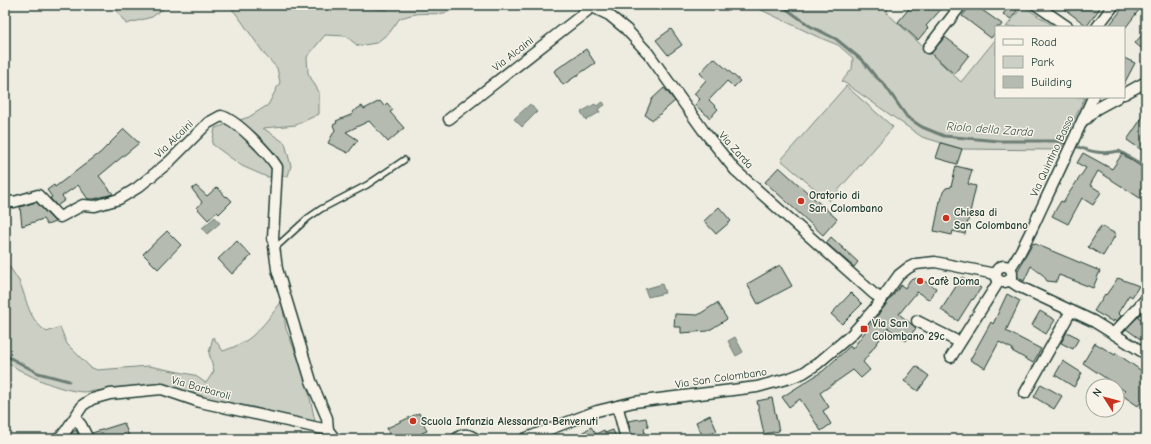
<svg xmlns="http://www.w3.org/2000/svg" width="1151" height="444" font-family="'Comic Neue',sans-serif">
<style>
.green{fill:#cccfc4;stroke:#76867c}
.water{fill:#9fa99f;stroke:#6c7e74}
.lines{fill:none;stroke-linecap:round;stroke-linejoin:round}
.stream{stroke:#6c7e74;stroke-width:3}
.building{fill:#b5bbb0;stroke:#1f3d34}
.service-casing{stroke:#1f3d34;stroke-width:8}
.minor-casing{stroke:#1f3d34;stroke-width:13}
.service{stroke:#f7f3e8;stroke-width:5}
.minor{stroke:#f7f3e8;stroke-width:10}
.poi-dot{fill:#c8321e;stroke:#f7f3e8;stroke-width:1.5}
.labels{text-anchor:middle;dominant-baseline:central;stroke-width:3;stroke-linejoin:round;paint-order:stroke}
.street-label{font-size:11px;fill:#1f3d34;stroke:#f7f3e8}
.poi-label{font-size:11px;font-weight:bold;fill:#1f3d34;stroke:#f7f3e8;text-anchor:start}
.water-label{font-size:12px;font-style:italic;fill:#3f584f;stroke:#f7f3e8}
</style>
<rect width="100%" height="100%" fill="#eeece1"/>
<filter id="ink" filterUnits="userSpaceOnUse"><feTurbulence type="fractalNoise" baseFrequency=".025" numOctaves="2"/><feDisplacementMap in="SourceGraphic" scale="8" xChannelSelector="R" yChannelSelector="G"/><feConvolveMatrix kernelMatrix="1 2 1 2 8 2 1 2 1" color-interpolation-filters="sRGB"/></filter>
<g filter="url(#ink)">
<g class="green">
<polygon points="113,5 168,5 152,17 126,24"/>
<path d="M229 5H273L281 7 286 5H369L370 8 387 10 390 5H459C445 18 432 12 416 14 410 15 405 17 400 18L390 32 376 43 358 46 346 36 325 35 307 57 308 73 319 92V114L296 125 263 128 285 143 291 166 288 176 267 177 242 166 212 144 215 128 249 117 268 105 280 82 277 68 265 55 240 19Z"/>
<polygon points="751,5 888,5 887,13 961,82 996,39 996,97 1085,97 1060,150 962,149 922,137 842,81 852,69 853,58 838,45 818,37"/>
<polygon points="1023,6 1055,27 1006,27"/>
<polygon points="846,86 893,127 829,201 781,160"/>
<path d="M5 263H7C11 269 15 275 19 281 28 301 27 318 47 332L60 327 67 344 90 367 97 370 149 366 194 375 206 383 214 371 209 353 213 337 223 351C232 348 244 343 251 337 263 327 272 314 282 301L286 329 305 375 315 421 302 420 253 407 220 401 158 385 84 392C60 391 25 375 5 361Z"/>
</g>
<g class="water">
<polygon points="603,102 605,105 598,109 600,112 586,120 581,112 595,104 597,106"/>
<polygon points="530,104 537,112 522,127 514,119"/>
<polygon points="215,217 220,223 207,234 202,228"/>
<polygon points="662,284 665,293 648,297 645,289"/>
<polygon points="735,337 743,352 736,356 728,341"/>
</g>
<g class="lines">
<g class="stream">
<path d="M781 5 810 26 836 39 863 61 875 76 884 84 907 117 922 127 944 136 999 141H1056C1081 145 1091 157 1119 151L1146 167"/>
<polyline points="5,355 38,373 69,381"/>
</g>
</g>
<g class="building">
<polygon points="912,5 945,5 926,26 928,28 918,40 898,22"/>
<polygon points="971,5 985,5 982,10 1002,24 1000,27 996,27 996,32 991,38 962,16"/>
<polygon points="1010,5 1021,5 1011,19 1003,14"/>
<polygon points="1059,5 1102,5 1087,26"/>
<polygon points="1125,5 1133,5 1139,10 1126,27 1108,27"/>
<polygon points="671,29 682,45 668,55 656,40"/>
<polygon points="1146,30 1146,52 1135,43"/>
<polygon points="945,37 969,55 954,74 931,53"/>
<polygon points="586,49 595,63 563,85 554,71"/>
<polygon points="714,58 740,81 734,87 727,81 709,100 718,109 710,118 695,105 700,99 694,94 706,80 700,73"/>
<polygon points="1124,58 1135,63 1124,84"/>
<polygon points="664,88 675,101 653,120 645,115 652,99"/>
<polygon points="380,101 384,106 387,103 393,110 390,112 404,128 388,142 369,121 346,132 358,140 348,153 328,143 335,130 333,125 337,123 336,121 353,114 352,112 362,106 364,109"/>
<polygon points="1146,112 1146,153 1127,140"/>
<polygon points="124,129 139,143 99,176 113,194 94,199 88,199 78,185 62,196 65,200 57,206 50,198 52,197 47,190 54,185 55,187 100,153"/>
<polygon points="941,143 962,149 957,164 936,158"/>
<polygon points="1083,153 1112,169 1122,154 1146,170 1146,202 1098,171 1090,185 1101,192 1093,205 1082,198 1068,224 1052,216 1061,201 1063,202 1086,168 1077,163"/>
<polygon points="956,166 972,170 968,184 976,186 965,234 953,231 952,235 934,231 940,201 941,201 943,192 946,188 951,187"/>
<polygon points="779,167 837,219 823,235 765,182"/>
<polygon points="196,186 207,196 217,187 226,197 227,196 232,201 219,214 217,212 208,220 197,208 202,202 192,189"/>
<polygon points="36,202 55,222 47,225 43,219 22,226 20,207"/>
<polygon points="719,207 731,221 716,234 704,221"/>
<polygon points="1101,226 1116,234 1103,256 1088,247"/>
<polygon points="167,231 181,245 158,269 143,254"/>
<polygon points="831,237 858,262 854,267 826,243"/>
<polygon points="237,241 251,256 232,274 218,259"/>
<polygon points="1033,243 1100,271 1093,288 1059,275 1056,282 1047,281 1043,275 1031,266 1024,281 1018,277 1016,274"/>
<polygon points="780,265 792,286 758,304 747,284"/>
<polygon points="962,277 981,288 973,300 972,299 958,321 941,310"/>
<polygon points="919,278 936,288 930,300 917,292 899,314 916,328 906,341 888,328 863,362 870,370 861,378 853,370 820,393 829,407 823,411 831,424 821,431 800,399 789,407 782,397 823,371 850,346 852,349 901,285 905,288 910,280"/>
<polygon points="1118,278 1139,286 1132,297 1129,295 1118,313 1121,316 1116,322 1114,320 1113,322 1094,311 1105,294 1106,295"/>
<polygon points="851,293 862,304 842,324 831,314"/>
<polygon points="1007,294 1020,301 1006,331 1041,349 1033,363 1012,351 1013,349 999,342 985,368 970,360 991,322 993,324"/>
<polygon points="717,303 727,319 708,331 681,333 681,327 674,327 675,314 698,315"/>
<polygon points="1040,311 1055,320 1046,334 1032,325"/>
<polygon points="1138,317 1146,322 1146,343 1126,329"/>
<polygon points="1067,332 1079,338 1073,349 1061,343"/>
<polygon points="1095,343 1115,355 1116,353 1146,374 1146,395 1138,406 1122,395 1125,391 1083,363"/>
<polygon points="1063,361 1082,373 1074,387 1055,375"/>
<polygon points="916,366 929,376 918,391 904,381"/>
<polygon points="1041,384 1062,396 1054,409 1034,397"/>
<polygon points="772,398 779,431 764,434 757,401"/>
<polygon points="419,413 427,431 422,433 425,439 391,439 387,428"/>
<polygon points="710,415 717,431 703,437 696,422"/>
<polygon points="646,418 648,427 644,428 645,435 632,436 628,421"/>
<polygon points="124,423 130,439 94,439 92,433"/>
<polygon points="591,427 596,434 604,430 605,433 613,430 617,439 584,439 580,434"/>
<polygon points="76,430 81,439 67,439 72,433"/>
</g>
<g class="lines">
<defs>
<g id="service">
<polyline points="275,248 308,218 321,209 367,185 404,160"/>
<path d="M453 439C461 429 470 431 480 439"/>
</g>
<g id="minor">
<polyline points="588,5 609,15 626,29 648,53 703,130 735,170 874,294 882,299"/>
<polyline points="1036,5 1068,27"/>
<polyline points="1097,27 1114,5"/>
<polyline points="928,48 961,5"/>
<polyline points="1124,94 1146,82"/>
<polyline points="449,119 592,7"/>
<polyline points="1086,119 1096,109 1118,97"/>
<path d="M5 201 14 202 38 195 58 216 60 217 83 205 95 206 119 199 137 188 169 162 208 123 221 116C236 119 269 154 277 167L273 238 277 269 311 381 327 418 328 430 335 439"/>
<circle cx="1004" cy="274" r="8"/>
<path d="M1010 268C1024 249 1033 226 1043 205 1060 169 1077 133 1093 97"/>
<polyline points="1009,280 1018,286 1093,321 1146,354"/>
<polyline points="917,321 959,342"/>
<polyline points="1114,333 1146,299"/>
<polyline points="951,357 999,281"/>
<polyline points="1025,393 1071,311"/>
<polyline points="618,406 619,412 626,439"/>
<polyline points="75,418 81,425 88,439"/>
<polyline points="58,439 65,432 83,405 92,399 110,394 151,390 162,389 200,402 328,430"/>
<polyline points="524,439 597,411 634,402 757,387 790,378 803,373 817,364 851,335 876,307 899,275 908,268 916,264 935,262 995,274"/>
</g>
</defs>
<use href="#service" class="service-casing"/>
<use href="#minor" class="minor-casing"/>
<use href="#service" class="service"/>
<use href="#minor" class="minor"/>
</g>
</g>
<g class="poi-dot">
<circle cx="801" cy="201" r="4"/>
<circle cx="946" cy="218" r="4"/>
<circle cx="920" cy="281" r="4"/>
<rect x="860" y="325" width="8" height="8" rx="2"/>
<circle cx="413" cy="421" r="4"/>
</g>
<g class="labels">
<g class="street-label">
<text transform="translate(513 54) rotate(-38)">Via Alcaini</text>
<text transform="translate(174 139) rotate(-44)">Via Alcaini</text>
<text transform="translate(736 150) rotate(48)">Via Zarda</text>
<text transform="translate(1052 156) rotate(-65)">Via Quintino Basso</text>
<text transform="translate(721 378) rotate(-8)">Via San Colombano</text>
<text transform="translate(201 388) rotate(16)">Via Barbaroli</text>
</g>
<g class="poi-label">
<text x="809" y="195">Oratorio di<tspan x="809" dy="13">San Colombano</tspan></text>
<text x="954" y="212">Chiesa di<tspan x="954" dy="13">San Colombano</tspan></text>
<text x="928" y="281">Cafè Doma</text>
<text x="872" y="323">Via San<tspan x="872" dy="13">Colombano 29c</tspan></text>
<text x="421" y="421">Scuola Infanzia Alessandra Benvenuti</text>
</g>
<g class="water-label">
<text transform="translate(990 129) rotate(4)">Riolo della Zarda</text>
</g>
</g>
<rect width="1151" height="444" fill="none" stroke="#f7f3e8" stroke-width="20"/>
<rect x="10" y="10" width="1131" height="424" fill="none" stroke="#1f3d34" stroke-width="1.5" filter="url(#ink)"/>
<rect x="995" y="26" width="130" height="72" fill="#f7f3e8" stroke="#a1aaa0"/>
<rect x="1003" y="39" width="20" height="6" fill="#f7f3e8" stroke="#a1aaa0"/>
<text x="1031" y="46" font-size="12" fill="#1f3d34">Road</text>
<rect x="1003" y="56" width="20" height="12" fill="#cccfc4" stroke="#a1aaa0"/>
<text x="1031" y="66" font-size="12" fill="#1f3d34">Park</text>
<rect x="1003" y="76" width="20" height="12" fill="#b5bbb0" stroke="#a1aaa0"/>
<text x="1031" y="86" font-size="12" fill="#1f3d34">Building</text>
<g transform="translate(1105 398) rotate(306)"><circle r="19" fill="#f7f3e8" stroke="#a1aaa0"/>
<path d="M0-3L7 15L0 10L-7 15Z" fill="#c8321e"/>
<text y="-6" font-size="11" font-weight="bold" text-anchor="middle" fill="#1f3d34">N</text>
</g>
</svg>
